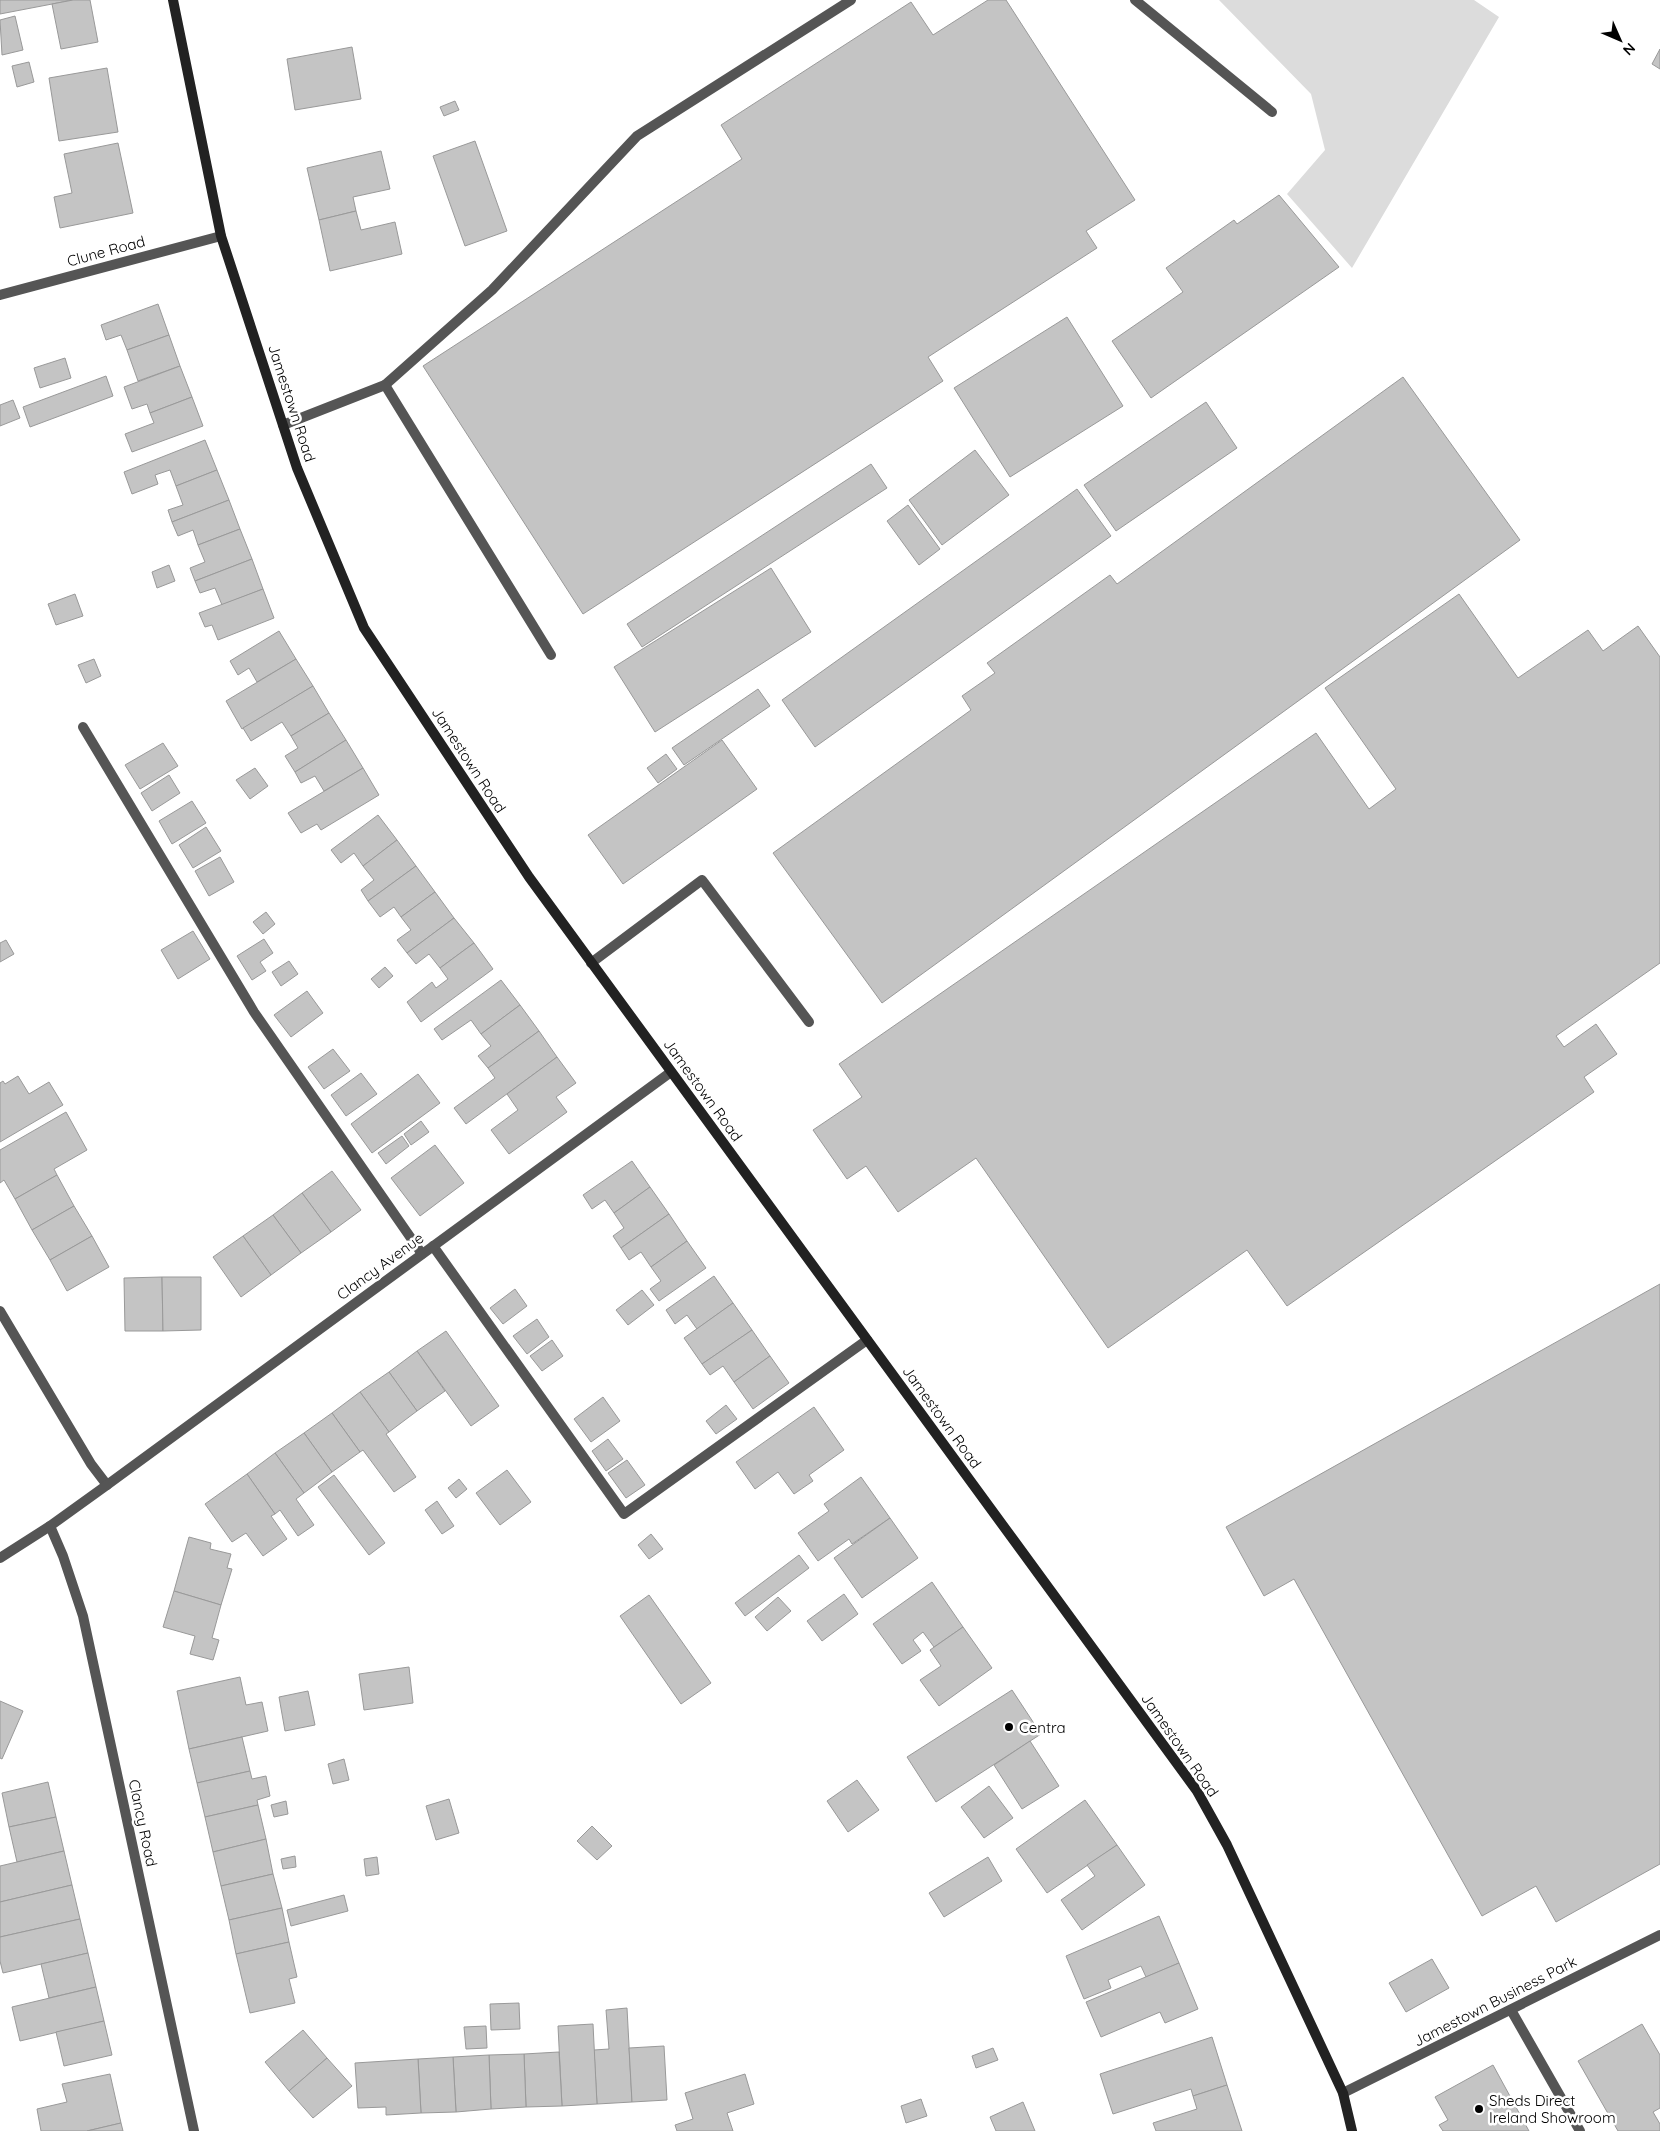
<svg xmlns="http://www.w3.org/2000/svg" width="1660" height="2131" font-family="Quicksand,sans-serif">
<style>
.green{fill:#dcdcdc}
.building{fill:#c4c4c4;stroke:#999}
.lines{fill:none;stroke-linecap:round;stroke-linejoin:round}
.lane{stroke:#555;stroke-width:10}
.street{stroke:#555;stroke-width:10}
.secondary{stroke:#222;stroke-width:10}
.poi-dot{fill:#000;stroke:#fff;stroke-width:2}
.labels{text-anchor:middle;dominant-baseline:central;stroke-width:5;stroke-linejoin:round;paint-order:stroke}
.street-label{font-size:15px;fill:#000;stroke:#fff}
.poi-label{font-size:15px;fill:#000;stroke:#fff;text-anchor:start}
</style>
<rect width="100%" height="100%" fill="#fff"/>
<polygon class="green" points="1219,0 1474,0 1499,17 1352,268 1287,194 1325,150 1311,94"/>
<g class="building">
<polygon points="0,0 73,0 0,14"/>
<polygon points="73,0 90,0 98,42 61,49 52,4"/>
<polygon points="988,0 1006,0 1135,200 1086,231 1097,248 928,357 943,381 583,614 423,366 742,159 721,125 911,2 933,35"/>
<polygon points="15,16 23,50 2,55 0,20"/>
<polygon points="352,47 361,99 295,110 287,59"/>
<polygon points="1660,49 1660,69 1652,64"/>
<polygon points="29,62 34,82 17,87 12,66"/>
<polygon points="107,68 118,132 59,141 49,78"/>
<polygon points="455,101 459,110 444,116 440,107"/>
<polygon points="475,141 507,231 465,246 433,156"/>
<polygon points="118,143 133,213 60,228 54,197 72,193 64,154"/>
<polygon points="381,151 390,189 353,197 356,211 319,220 307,168"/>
<polygon points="1279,195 1339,267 1151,398 1112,341 1183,292 1166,268 1234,220 1237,224"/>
<polygon points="356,211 361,230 395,222 402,254 330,271 319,220"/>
<polygon points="158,304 169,335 127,350 121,335 106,340 101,325"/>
<polygon points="1067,317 1123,406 1010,477 954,388"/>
<polygon points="169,335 180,366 138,381 127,350"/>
<polygon points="65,358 71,378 40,388 34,368"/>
<polygon points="180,366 192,397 150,413 147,404 132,409 124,387"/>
<polygon points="106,376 113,396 30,427 23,407"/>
<polygon points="1403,377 1520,540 882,1003 773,853 971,710 962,696 995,673 987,663 1110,575 1117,584"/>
<polygon points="192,397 203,426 132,452 125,434 154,423 150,413"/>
<polygon points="13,400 20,418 0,426 0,405"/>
<polygon points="1206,402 1237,448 1116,531 1084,485"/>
<polygon points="205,440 217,470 176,486 170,470 155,475 158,484 132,494 124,472"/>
<polygon points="975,450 1009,495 942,545 909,500"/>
<polygon points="871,464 887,488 642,647 627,624"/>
<polygon points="217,470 229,500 172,522 168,510 183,505 176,486"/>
<polygon points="1077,489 1111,536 815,747 782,700"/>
<polygon points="229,500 240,529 198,545 193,530 178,536 172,522"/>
<polygon points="908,505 940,549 919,565 887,521"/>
<polygon points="240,529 252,559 195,581 190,568 205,562 198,545"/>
<polygon points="252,559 263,589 222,605 215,588 200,593 195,581"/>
<polygon points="169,565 175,581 157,588 152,572"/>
<polygon points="771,568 811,632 655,732 614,667"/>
<polygon points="263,589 274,618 218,640 212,625 205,627 199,613"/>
<polygon points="75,594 83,616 56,625 48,604"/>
<polygon points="1459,594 1518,678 1588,630 1603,651 1638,626 1660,657 1660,963 1556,1036 1564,1047 1596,1024 1617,1054 1584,1077 1594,1092 1287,1306 1247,1250 1108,1348 976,1158 898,1212 866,1166 847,1179 813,1130 862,1097 839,1064 1316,733 1369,809 1396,789 1325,688"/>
<polygon points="279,631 296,659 257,682 249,668 238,675 230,661"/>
<polygon points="94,659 101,676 86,683 78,665"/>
<polygon points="296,659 313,686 242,729 226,701"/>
<polygon points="313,686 329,713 291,736 282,722 251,741 243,728"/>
<polygon points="758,689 770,706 684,765 672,748"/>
<polygon points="329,713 346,740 295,772 285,756 298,748 291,736"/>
<polygon points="346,740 363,768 324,791 315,776 301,783 295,772"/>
<polygon points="722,740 757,789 623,884 588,835"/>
<polygon points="163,743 178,766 140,789 125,765"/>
<polygon points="666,754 677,769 658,783 647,768"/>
<polygon points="255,768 268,786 250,799 236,780"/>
<polygon points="363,768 379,795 321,830 317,824 301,833 288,813"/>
<polygon points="169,775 180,793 152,811 141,793"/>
<polygon points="192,801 206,823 172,844 159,821"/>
<polygon points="378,815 397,840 363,866 354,853 341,863 331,850"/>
<polygon points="206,827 221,851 193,868 179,845"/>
<polygon points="397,840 416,866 368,901 361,890 374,880 363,866"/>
<polygon points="220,857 234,882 209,896 195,871"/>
<polygon points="416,866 435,892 401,917 394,907 380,917 368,901"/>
<polygon points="435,892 454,918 407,953 397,940 411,930 401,917"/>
<polygon points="266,912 275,924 263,934 253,922"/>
<polygon points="454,918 474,943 440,968 429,954 416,964 407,953"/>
<polygon points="193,931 210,959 178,979 161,950"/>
<polygon points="264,939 273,953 260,962 266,971 252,980 237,956"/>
<polygon points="6,940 14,954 0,962 0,943"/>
<polygon points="474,943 493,969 421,1022 407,1002 432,982 436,988 448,979 440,968"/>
<polygon points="289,961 298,974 281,986 272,972"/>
<polygon points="385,967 393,976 379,988 371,979"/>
<polygon points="501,980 520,1005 481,1034 471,1020 442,1040 434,1029"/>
<polygon points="307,991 323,1013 291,1037 274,1015"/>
<polygon points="520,1005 539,1031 488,1068 478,1056 491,1046 481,1034"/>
<polygon points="539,1031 557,1057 466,1124 454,1108 495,1078 488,1068"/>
<polygon points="333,1049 350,1071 324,1089 308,1067"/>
<polygon points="557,1057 576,1083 556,1097 567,1112 509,1154 491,1130 518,1110 507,1094"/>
<polygon points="361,1073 377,1094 346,1116 331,1095"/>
<polygon points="418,1074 440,1103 372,1153 351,1124"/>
<polygon points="18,1076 29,1094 49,1082 63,1105 0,1142 0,1083 3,1081 5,1084"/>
<polygon points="66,1112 87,1150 54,1169 57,1175 15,1199 4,1180 0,1183 0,1150"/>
<polygon points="421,1121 429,1132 411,1145 404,1134"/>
<polygon points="402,1136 409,1146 386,1164 378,1153"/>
<polygon points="435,1145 464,1183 420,1216 391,1178"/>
<polygon points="632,1161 650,1187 614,1213 605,1200 592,1209 583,1195"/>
<polygon points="332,1171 361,1210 331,1232 302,1193"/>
<polygon points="57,1175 74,1206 32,1230 15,1199"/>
<polygon points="650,1187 669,1214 621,1248 613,1236 624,1228 614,1213"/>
<polygon points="302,1193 331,1232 301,1253 273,1215"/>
<polygon points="74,1206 92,1236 50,1260 32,1230"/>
<polygon points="669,1214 687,1241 651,1267 641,1252 629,1260 621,1248"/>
<polygon points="273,1215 301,1253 271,1275 243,1236"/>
<polygon points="92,1236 109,1267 67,1291 50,1260"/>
<polygon points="243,1236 271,1275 241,1297 213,1257"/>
<polygon points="687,1241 706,1268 659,1301 650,1289 661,1281 651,1267"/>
<polygon points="714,1276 733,1303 697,1329 687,1315 675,1324 666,1310"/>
<polygon points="162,1277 163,1331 125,1331 124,1278"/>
<polygon points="162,1277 201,1277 201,1330 163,1331"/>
<polygon points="1660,1284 1660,1864 1556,1922 1536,1886 1482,1916 1294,1579 1264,1596 1226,1527"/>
<polygon points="515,1289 527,1306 503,1324 490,1308"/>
<polygon points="642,1290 654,1305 628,1325 616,1310"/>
<polygon points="733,1303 752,1330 702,1364 684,1338"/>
<polygon points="537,1319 549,1337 527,1354 513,1336"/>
<polygon points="752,1330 770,1356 734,1382 723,1366 710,1375 702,1364"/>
<polygon points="446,1331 499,1406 471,1426 417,1351"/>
<polygon points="552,1340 563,1356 542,1371 530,1356"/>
<polygon points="417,1351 445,1391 417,1411 389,1372"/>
<polygon points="770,1356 789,1383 753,1409 734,1382"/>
<polygon points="389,1372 417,1411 389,1432 360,1392"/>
<polygon points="360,1392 389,1432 386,1434 416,1477 394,1492 363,1450 360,1452 332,1413"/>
<polygon points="603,1397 620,1421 591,1442 574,1419"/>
<polygon points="726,1405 737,1419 716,1434 706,1421"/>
<polygon points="814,1407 844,1450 809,1475 813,1481 794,1494 778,1472 755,1489 736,1462"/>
<polygon points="332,1413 360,1452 332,1472 304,1433"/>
<polygon points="304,1433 332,1472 304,1493 275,1453"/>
<polygon points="608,1439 623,1459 606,1471 592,1451"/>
<polygon points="275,1453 304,1493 296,1499 314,1525 298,1536 280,1510 275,1514 247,1474"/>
<polygon points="627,1460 645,1485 626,1498 608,1473"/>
<polygon points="507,1470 531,1502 500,1525 476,1493"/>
<polygon points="247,1474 275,1514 271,1516 287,1539 263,1556 246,1533 232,1542 205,1504"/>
<polygon points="334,1475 385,1543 369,1555 318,1487"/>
<polygon points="861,1477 890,1518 852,1544 849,1539 818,1561 798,1533 829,1511 824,1504"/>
<polygon points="459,1479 467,1489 456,1498 448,1488"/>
<polygon points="437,1501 454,1526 442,1534 425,1510"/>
<polygon points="890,1518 918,1558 862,1598 834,1558"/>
<polygon points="651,1534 663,1549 649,1559 638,1545"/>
<polygon points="189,1537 211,1543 210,1549 231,1554 227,1568 232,1569 221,1605 174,1591"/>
<polygon points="799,1555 809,1568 745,1616 735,1603"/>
<polygon points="932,1582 963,1627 934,1647 923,1632 913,1640 921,1651 902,1664 873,1624"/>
<polygon points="174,1591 221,1605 212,1638 219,1640 213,1660 190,1654 195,1636 163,1627"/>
<polygon points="844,1594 858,1614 822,1641 807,1621"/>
<polygon points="649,1595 711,1683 681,1704 620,1616"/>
<polygon points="778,1597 791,1611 767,1631 755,1617"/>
<polygon points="963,1627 992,1668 939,1706 920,1680 941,1666 930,1650"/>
<polygon points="409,1667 413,1703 364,1710 359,1674"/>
<polygon points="240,1677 246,1705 262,1702 268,1731 189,1749 177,1691"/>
<polygon points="1012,1690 1041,1734 936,1802 907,1757"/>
<polygon points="308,1691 315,1725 285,1731 279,1697"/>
<polygon points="0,1701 23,1711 2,1759 0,1758"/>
<polygon points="242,1737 250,1771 197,1783 189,1749"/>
<polygon points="1030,1741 1059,1786 1022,1809 994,1765"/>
<polygon points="344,1759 349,1780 333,1784 328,1764"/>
<polygon points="250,1771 252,1779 266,1776 270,1796 257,1800 258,1805 205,1817 197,1783"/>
<polygon points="857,1780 879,1810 848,1832 827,1801"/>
<polygon points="48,1782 56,1817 9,1827 2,1793"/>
<polygon points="989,1786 1013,1818 984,1838 961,1807"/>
<polygon points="449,1799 459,1833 436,1840 426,1806"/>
<polygon points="1085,1800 1117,1845 1047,1893 1016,1849"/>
<polygon points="286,1801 288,1814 274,1817 271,1805"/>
<polygon points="258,1805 266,1839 213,1852 205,1817"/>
<polygon points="56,1817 64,1851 17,1862 9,1827"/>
<polygon points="592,1826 612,1846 597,1860 577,1841"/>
<polygon points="266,1839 273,1874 221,1886 213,1852"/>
<polygon points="1117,1845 1145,1885 1082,1930 1061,1900 1095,1876 1087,1865"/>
<polygon points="64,1851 72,1885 0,1902 0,1866"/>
<polygon points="295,1856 296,1867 283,1869 281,1859"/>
<polygon points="377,1857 379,1874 366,1876 364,1859"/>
<polygon points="988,1857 1002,1881 944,1917 929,1893"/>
<polygon points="273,1874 282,1908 229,1920 221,1886"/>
<polygon points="72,1885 80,1919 0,1937 0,1902"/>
<polygon points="344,1895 348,1911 291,1926 287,1910"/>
<polygon points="282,1908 289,1942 236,1954 229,1920"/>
<polygon points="1159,1916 1179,1963 1146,1977 1141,1966 1108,1980 1111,1988 1084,1999 1066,1956"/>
<polygon points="80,1919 88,1953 3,1973 0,1961 0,1937"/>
<polygon points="289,1942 297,1977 289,1979 295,2003 250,2013 236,1954"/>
<polygon points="88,1953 96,1987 49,1998 41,1964"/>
<polygon points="1432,1959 1449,1988 1406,2012 1389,1983"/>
<polygon points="1179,1963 1198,2009 1165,2023 1160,2012 1101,2037 1086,2002"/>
<polygon points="96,1987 104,2021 20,2041 12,2007"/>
<polygon points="519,2003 520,2029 491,2030 490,2004"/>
<polygon points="627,2008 632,2102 597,2104 594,2050 609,2049 606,2010"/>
<polygon points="104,2021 112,2055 64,2066 56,2032"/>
<polygon points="593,2024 597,2104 562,2106 558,2026"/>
<polygon points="1642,2024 1660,2055 1660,2108 1653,2112 1660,2124 1660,2131 1618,2131 1578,2061"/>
<polygon points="486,2026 487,2048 466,2049 464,2027"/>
<polygon points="303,2030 327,2058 289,2091 265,2062"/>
<polygon points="1212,2037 1227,2085 1193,2096 1191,2089 1113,2114 1100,2074"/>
<polygon points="664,2046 667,2100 632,2102 629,2048"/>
<polygon points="993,2048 998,2060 976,2068 972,2056"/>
<polygon points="559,2052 562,2106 526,2107 524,2054"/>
<polygon points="524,2054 526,2107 491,2109 489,2055"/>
<polygon points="489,2055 491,2109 456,2112 453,2057"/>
<polygon points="453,2057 456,2112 421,2113 418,2059"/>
<polygon points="327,2058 352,2086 313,2118 289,2091"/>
<polygon points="418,2059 421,2113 386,2115 386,2107 358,2108 355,2063"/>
<polygon points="1493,2065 1529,2131 1443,2131 1439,2125 1448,2120 1435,2097"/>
<polygon points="110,2074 121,2123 87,2131 41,2131 37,2109 67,2102 62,2084"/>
<polygon points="745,2074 754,2104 727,2113 733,2131 677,2131 675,2125 693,2119 685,2093"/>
<polygon points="1227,2085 1242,2131 1156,2131 1153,2123 1197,2109 1193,2096"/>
<polygon points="921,2099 927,2116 906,2123 901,2106"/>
<polygon points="1023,2102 1035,2131 996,2131 990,2117"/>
<polygon points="121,2123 123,2131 87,2131"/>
</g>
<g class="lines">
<g class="lane">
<polyline points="1135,0 1272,112"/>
<polyline points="385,385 492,290 637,136 851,0"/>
<polyline points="283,425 385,385 551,655"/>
<polyline points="83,727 254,1012 422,1254"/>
<polyline points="591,963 702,880 809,1022"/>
<polyline points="433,1246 624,1514 867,1340"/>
<polyline points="1511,2010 1580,2131"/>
</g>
<g class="street">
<polyline points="0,295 221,236"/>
<polyline points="0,1311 91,1464 107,1485"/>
<polyline points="50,1526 63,1556 83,1616 194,2131"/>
<polyline points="0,1558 50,1526 107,1485 671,1072"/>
<polyline points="1343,2093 1660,1935"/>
</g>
<polyline class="secondary" points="173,0 221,236 297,468 364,628 529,877 1197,1791 1227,1845 1343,2093 1352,2131"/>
</g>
<g class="poi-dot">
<circle cx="1009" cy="1727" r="5"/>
<circle cx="1479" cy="2109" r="5"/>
</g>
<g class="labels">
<g class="street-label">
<text transform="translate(106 251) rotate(-15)">Clune Road</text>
<text transform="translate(292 403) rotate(72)">Jamestown Road</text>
<text transform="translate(469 760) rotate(57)">Jamestown Road</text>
<text transform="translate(703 1090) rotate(54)">Jamestown Road</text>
<text transform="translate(380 1266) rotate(-36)">Clancy Avenue</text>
<text transform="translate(942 1417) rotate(54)">Jamestown Road</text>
<text transform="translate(1180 1745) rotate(55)">Jamestown Road</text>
<text transform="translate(143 1823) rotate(78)">Clancy Road</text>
<text transform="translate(1495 2001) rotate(-27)">Jamestown Business Park</text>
</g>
<g class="poi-label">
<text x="1019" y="1727">Centra</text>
<text x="1489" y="2100">Sheds Direct<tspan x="1489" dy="17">Ireland Showroom</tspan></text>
</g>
</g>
<g transform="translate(1620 40) rotate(135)" stroke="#ffffff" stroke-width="4" paint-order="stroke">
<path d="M0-4L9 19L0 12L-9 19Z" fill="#000000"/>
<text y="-8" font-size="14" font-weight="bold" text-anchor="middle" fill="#000000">N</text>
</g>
</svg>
